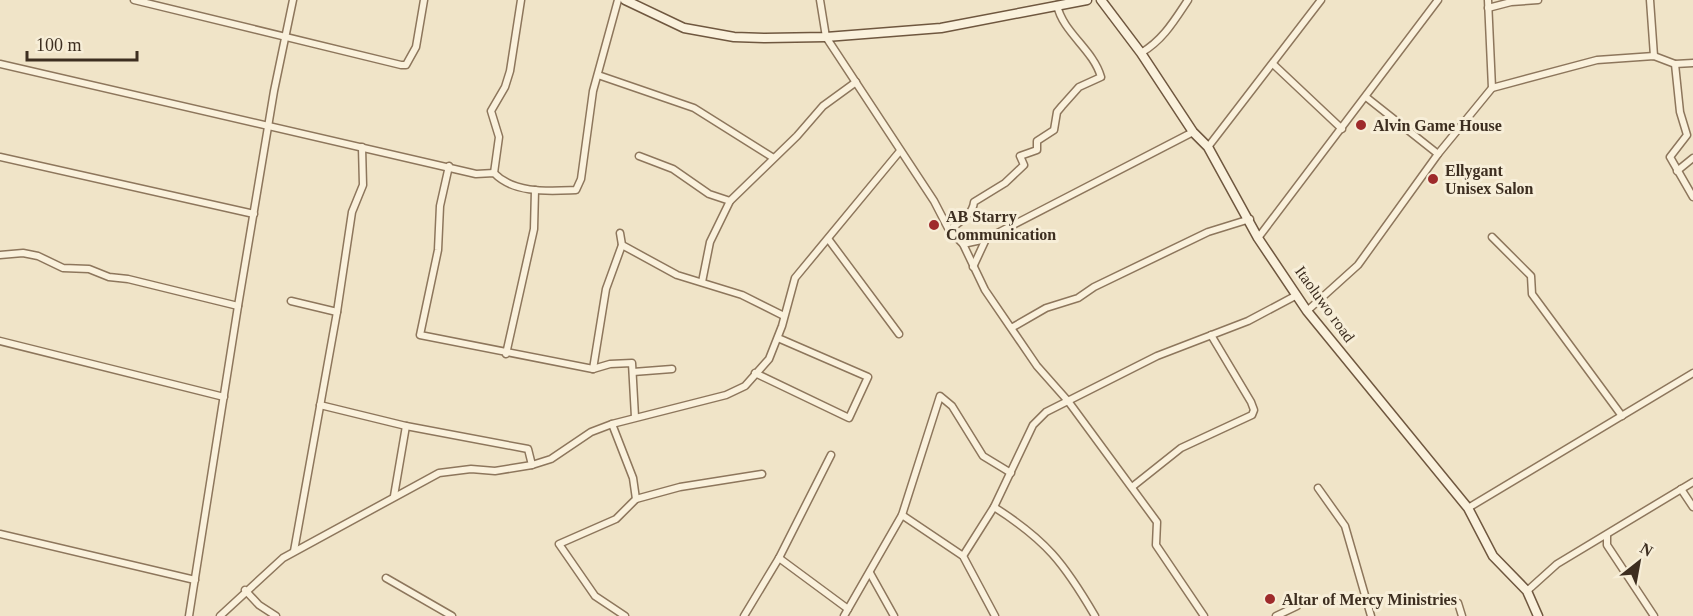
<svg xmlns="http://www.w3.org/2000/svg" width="1693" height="616" font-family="Georgia,serif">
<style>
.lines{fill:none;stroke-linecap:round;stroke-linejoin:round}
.street-casing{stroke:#8d765c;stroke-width:9}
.secondary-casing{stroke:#6f573f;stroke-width:11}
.street{stroke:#faf1dc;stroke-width:6}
.secondary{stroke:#faf1dc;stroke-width:8}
.poi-dot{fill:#9e2a2b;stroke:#f7eed8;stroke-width:2}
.labels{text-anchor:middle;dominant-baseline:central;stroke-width:6;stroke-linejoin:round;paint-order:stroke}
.poi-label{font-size:16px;font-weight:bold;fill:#3d2e20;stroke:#f7eed8;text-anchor:start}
.street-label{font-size:16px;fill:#3d2e20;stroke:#f7eed8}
</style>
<rect width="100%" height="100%" fill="#f0e4c8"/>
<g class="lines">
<defs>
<g id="street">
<polyline points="134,0 401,65 406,65 416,47 424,0"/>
<polyline points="820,0 826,37 934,201 949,230 963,244 985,290 1037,366 1068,401 1157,522 1156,545 1204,616"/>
<polyline points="1650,0 1654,56"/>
<polyline points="1488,8 1511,2 1538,0"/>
<path d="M1141 53C1163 40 1174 21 1188 0"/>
<path d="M0 64 476 174 494 173C514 194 549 191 576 190L581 179 593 91 618 0"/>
<polyline points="1273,64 1342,129"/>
<polyline points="1675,64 1680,112 1687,135 1670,157 1693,197"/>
<polyline points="598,75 694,108 772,157"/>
<polyline points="1492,88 1597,60 1654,56 1675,64 1693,63"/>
<polyline points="1366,97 1438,154"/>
<polyline points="1208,147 1321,0"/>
<polyline points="639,156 673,169 709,194 730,201"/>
<polyline points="0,157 254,214"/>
<polyline points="449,166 440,206 438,250 420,335 593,369 610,364 632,363 635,417"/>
<polyline points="1677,171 1693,158"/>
<polyline points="494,173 499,137 491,111 505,87 510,71 521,0"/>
<path d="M949 230C958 223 973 215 974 202L1005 183 1024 165 1020 156 1037 150V141L1054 130 1057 112 1062 106 1079 87 1101 77C1093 49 1063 33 1057 5"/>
<polyline points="620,233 622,245 677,275 742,295 784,316"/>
<polyline points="1492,237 1531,276 1532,294 1622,416"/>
<polyline points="1258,238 1438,0"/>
<polyline points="829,240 899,334"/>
<polyline points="963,244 986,239 1193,132"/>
<polyline points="0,255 23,253 38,256 63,268 89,269 109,277 128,279 238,306"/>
<polyline points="973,267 986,239"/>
<polyline points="702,282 710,242 730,201 797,136 823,106 856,82"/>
<polyline points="291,301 337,312 352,212 363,185 362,147"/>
<polyline points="1307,311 1358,265 1438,154 1492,88 1488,0"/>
<polyline points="1013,327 1046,308 1078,298 1094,287 1208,232 1250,219"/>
<polyline points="0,341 224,397"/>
<polyline points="506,354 534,229 535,190"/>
<polyline points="593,369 606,289 622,245"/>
<polyline points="633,372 672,369"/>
<polyline points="755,373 849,418 868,377 778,338"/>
<polyline points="320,405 406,426 528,449 532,465"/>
<polyline points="612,424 633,478 636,499 616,519 559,544 595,596 625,616"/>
<polyline points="1132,487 1181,448 1252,415 1254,410 1251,402 1211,335"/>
<polyline points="1318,488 1345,526 1371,616"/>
<polyline points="1681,489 1693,507"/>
<polyline points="394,496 406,426"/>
<polyline points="636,499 680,487 762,474"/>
<path d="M994 507C1046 540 1064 563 1095 616"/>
<polyline points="1468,508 1693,373"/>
<polyline points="902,515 963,556 995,616"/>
<polyline points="0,534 195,580"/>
<polyline points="1607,535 1607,545 1654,616"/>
<polyline points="294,551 337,312"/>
<polyline points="963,556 994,507 1033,425 1046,412 1157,356 1248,321 1297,295"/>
<polyline points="779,558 848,609"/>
<polyline points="870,573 894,616"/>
<polyline points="386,578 452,616"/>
<polyline points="245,590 259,605 276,616"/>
<polyline points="1527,591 1557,564 1693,482"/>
<polyline points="1458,603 1462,616"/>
<polyline points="189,616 238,306 274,91 293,0"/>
<polyline points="220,616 283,558 439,473 471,469 495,471 532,465 551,459 591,432 612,424 726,395 745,386 769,359 782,326 795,278 900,151"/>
<polyline points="744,616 779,558 831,455"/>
<polyline points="844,616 902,515 940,396 952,406 983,456 1011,473"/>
<polyline points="1276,616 1297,606"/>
</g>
<g id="secondary">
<polyline points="625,0 684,28 734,37 765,38 826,37 941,28 1087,0"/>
<polyline points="1101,0 1141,53 1193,132 1208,147 1258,238 1307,311 1468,508 1493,556 1527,591 1538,616"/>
</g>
</defs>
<use href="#street" class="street-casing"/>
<use href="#secondary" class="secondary-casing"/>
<use href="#street" class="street"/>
<use href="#secondary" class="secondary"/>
</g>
<g class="poi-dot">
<circle cx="1361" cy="125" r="6"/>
<circle cx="1433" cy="179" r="6"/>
<circle cx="934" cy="225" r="6"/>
<circle cx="1270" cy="599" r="6"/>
</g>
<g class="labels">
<g class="poi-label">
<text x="1373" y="125">Alvin Game House</text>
<text x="1445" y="170">Ellygant<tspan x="1445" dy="18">Unisex Salon</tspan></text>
<text x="946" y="216">AB Starry<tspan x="946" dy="18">Communication</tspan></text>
<text x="1282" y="599">Altar of Mercy Ministries</text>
</g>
<g class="street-label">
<text transform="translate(1325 304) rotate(54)">Itaoluwo road</text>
</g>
</g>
<g transform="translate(1639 562) rotate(31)" stroke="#f7eed8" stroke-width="4.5" paint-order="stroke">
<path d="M0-4.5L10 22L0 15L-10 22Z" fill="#3d2e20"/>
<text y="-9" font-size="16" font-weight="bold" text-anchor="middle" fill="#3d2e20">N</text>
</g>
<path d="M27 51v9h110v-9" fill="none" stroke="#3d2e20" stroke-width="3"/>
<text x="36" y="51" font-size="18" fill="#3d2e20" stroke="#f7eed8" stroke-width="4.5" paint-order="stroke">100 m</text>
</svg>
